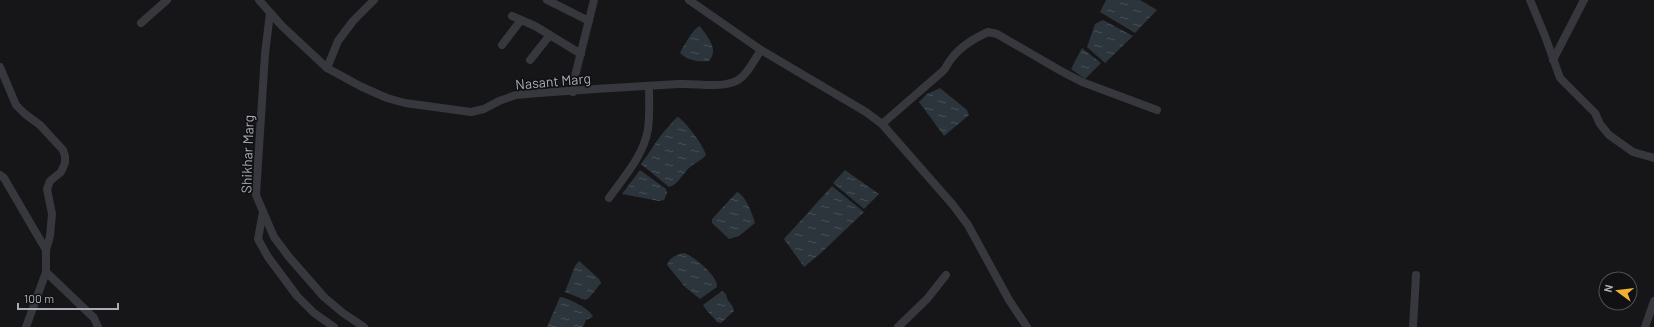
<svg xmlns="http://www.w3.org/2000/svg" width="1654" height="327" font-family="Barlow,sans-serif">
<style>
.water{fill:url(#water-ripples)}
.lines{fill:none;stroke-linecap:round;stroke-linejoin:round}
.minor{stroke:#37383d;stroke-width:8}
.labels{text-anchor:middle;dominant-baseline:central;stroke-width:3.5;stroke-linejoin:round;paint-order:stroke}
.street-label{font-size:14px;fill:#a8adb8;stroke:#111113}
</style>
<defs>
<pattern id="water-ripples" width="26" height="14" patternUnits="userSpaceOnUse"><rect width="26" height="14" fill="#2c353c"/><path d="M2 4q2-2 4 0t4 0M15 11q2-2 4 0t4 0" fill="none" stroke="#485056"/></pattern>
</defs>
<rect width="100%" height="100%" fill="#161618"/>
<g class="water">
<polygon points="1106,0 1140,0 1157,10 1135,33 1100,12"/>
<polygon points="1103,20 1133,36 1105,63 1087,47 1095,24"/>
<path d="M700 26C706 36 720 48 709 61 699 62 688 61 680 53 684 46 693 28 700 26Z"/>
<polygon points="1082,48 1101,63 1085,79 1071,69"/>
<polygon points="940,88 967,110 969,115 944,136 919,102 927,94"/>
<path d="M678 117C685 121 704 146 706 155 702 160 695 163 690 167 683 173 678 185 669 187L641 164C651 151 658 137 669 126 673 122 674 119 678 117Z"/>
<polygon points="640,170 666,189 667,193 664,200 659,201 622,194"/>
<polygon points="845,170 879,194 864,209 833,183"/>
<polygon points="832,186 864,212 821,253 804,267 784,239"/>
<path d="M737 192C746 196 752 213 755 223L739 236 729 239 712 223V219Z"/>
<path d="M684 253C694 256 718 276 717 287L700 299 685 287 667 265C669 258 677 254 684 253Z"/>
<polygon points="579,261 599,279 601,283 589,298 585,300 565,292 575,266"/>
<path d="M722 291 726 294C727 303 733 303 734 311L721 323 717 322C714 318 704 308 703 305Z"/>
<path d="M560 297C568 298 591 309 593 317L586 320 583 327H547Z"/>
</g>
<g class="lines">
<g class="minor">
<path d="M259 0 282 26 327 68 362 87 387 98 405 103 471 112 484 109 499 101 516 95C570 90 625 87 679 84 696 83 717 88 734 82 746 78 754 60 761 50"/>
<polyline points="547,0 589,21"/>
<polyline points="689,0 761,50 866,112 882,124 953,205 968,225 1009,300 1027,327"/>
<polyline points="1530,0 1545,36 1560,78 1595,113 1600,124 1609,135 1633,152 1654,158"/>
<polyline points="270,13 265,54 256,195 274,237 289,257 324,297 343,313 364,327"/>
<polyline points="512,16 535,26 581,54"/>
<polyline points="141,23 167,0"/>
<polyline points="502,45 521,20"/>
<polyline points="530,60 550,35"/>
<polyline points="1553,60 1584,0"/>
<polyline points="0,67 16,105 25,114 40,125 63,150 65,156 65,163 61,172 50,181 47,189 52,214 50,236 46,250 46,272 26,327"/>
<polyline points="327,68 338,41 353,21 374,0"/>
<polyline points="573,92 574,80 594,0"/>
<path d="M882 124 943 71C947 67 948 62 952 58 960 47 975 38 988 32L997 34 1061 71 1082 82 1157 110"/>
<polyline points="0,175 4,178 46,250"/>
<path d="M609 198C624 177 644 155 648 129 650 115 649 100 649 86"/>
<polyline points="263,212 258,239 268,257 297,296 314,313 334,327"/>
<polyline points="46,272 94,318 98,327"/>
<polyline points="898,327 927,299 946,275"/>
<polyline points="1413,327 1416,275"/>
<polyline points="1645,327 1654,301"/>
</g>
</g>
<g class="labels">
<g class="street-label">
<text transform="translate(553 81) rotate(-5)">Nasant Marg</text>
<text transform="translate(247 154) rotate(-88)">Shikhar Marg</text>
</g>
</g>
<g transform="translate(1618 291) rotate(285)"><circle r="19" fill="#111113" stroke="#4d4f55"/>
<path d="M0-3L7 15L0 10L-7 15Z" fill="#f2b134"/>
<text y="-6" font-size="11" font-weight="bold" text-anchor="middle" fill="#a8adb8">N</text>
</g>
<path d="M18 303v6h100v-6" fill="none" stroke="#a8adb8" stroke-width="2"/>
<text x="24" y="303" font-size="12" fill="#a8adb8" stroke="#111113" stroke-width="3" paint-order="stroke">100 m</text>
</svg>
